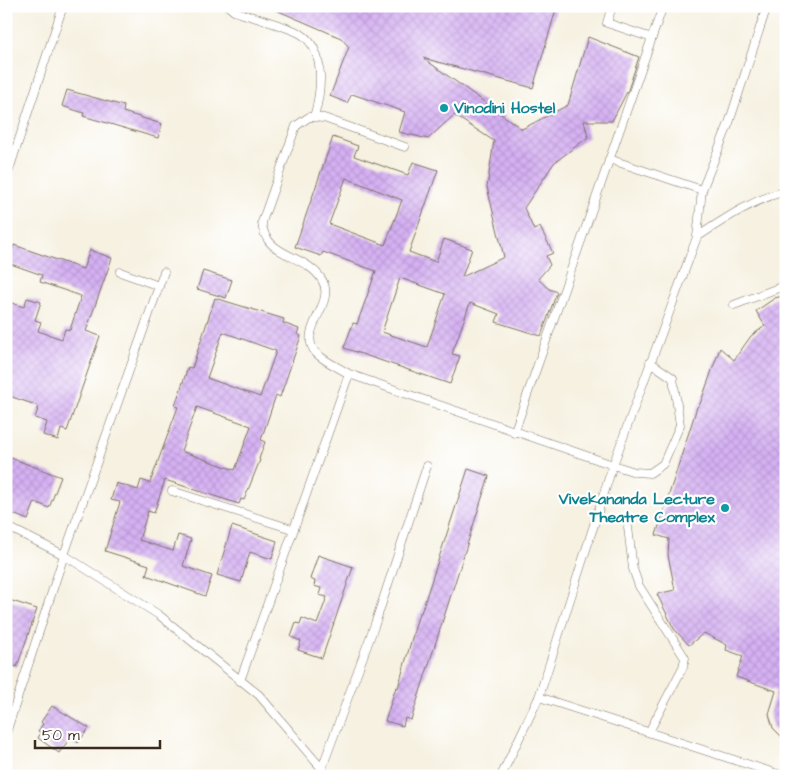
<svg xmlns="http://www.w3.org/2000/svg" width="792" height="782" font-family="'Architects Daughter',sans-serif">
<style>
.building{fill:url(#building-cross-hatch);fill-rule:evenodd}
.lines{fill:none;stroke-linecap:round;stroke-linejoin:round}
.service-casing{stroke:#7c7062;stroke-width:9}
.service{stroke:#fff;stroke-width:8}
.culture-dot{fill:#0f9aa8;stroke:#fff;stroke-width:2}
.labels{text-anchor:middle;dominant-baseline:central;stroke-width:4.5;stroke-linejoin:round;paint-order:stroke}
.culture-label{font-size:16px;font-weight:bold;fill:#0d838f;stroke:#fff;text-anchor:start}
</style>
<defs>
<pattern id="building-cross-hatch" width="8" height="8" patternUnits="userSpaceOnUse" patternTransform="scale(1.25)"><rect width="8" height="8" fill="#d5b1f3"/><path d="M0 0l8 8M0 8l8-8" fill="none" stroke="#b898d0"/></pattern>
</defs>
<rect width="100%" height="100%" fill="#fff"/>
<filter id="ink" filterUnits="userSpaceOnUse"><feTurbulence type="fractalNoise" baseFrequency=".02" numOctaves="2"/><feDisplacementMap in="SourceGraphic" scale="10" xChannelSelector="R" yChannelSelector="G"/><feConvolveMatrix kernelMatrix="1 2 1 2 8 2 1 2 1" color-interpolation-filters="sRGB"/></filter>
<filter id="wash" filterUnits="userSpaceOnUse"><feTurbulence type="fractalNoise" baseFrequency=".0096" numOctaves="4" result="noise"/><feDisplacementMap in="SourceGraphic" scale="20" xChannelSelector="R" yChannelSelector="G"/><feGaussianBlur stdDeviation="1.12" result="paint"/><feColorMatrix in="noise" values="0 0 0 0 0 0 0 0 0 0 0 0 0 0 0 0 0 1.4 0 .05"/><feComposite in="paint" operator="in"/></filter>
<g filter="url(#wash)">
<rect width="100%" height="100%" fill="#f6f1e1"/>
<g id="blocks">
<g class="building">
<path d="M267 6H557L533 88 423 58 522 129 568 105 588 37 639 57 628 90 612 121H584L588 137 554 163 524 208 534 230 540 227 553 253 546 256 550 265 538 279 549 289 557 292 541 336 496 322 499 314 470 303 452 354 460 356 450 384 344 348 353 323 357 324 376 271 323 252 321 256 295 247 333 137 358 146 354 156 408 175 413 162 438 170 409 252 436 262 444 239 472 249 462 277 504 257 487 187 494 141 454 115 428 139 399 132 405 112 352 94 347 103 330 96 349 47 341 38ZM346 178 402 200 385 245 329 224ZM400 278 445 294 427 347 382 332Z"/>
<polygon points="67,90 124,106 123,112 162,124 158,138 83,116 84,113 62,106"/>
<polygon points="14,245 83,269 90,250 112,258 86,331 100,336 67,431 61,429 58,440 43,435 47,422 35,418 39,406 6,395 6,312 9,302 24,307 27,298 41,302 35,320 41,322 38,331 62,339 65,329 70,330 81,296 40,282 42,275 8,263"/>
<polygon points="203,271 232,280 226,298 197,289"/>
<polygon points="786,295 786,741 773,728 769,714 776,691 736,677 743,656 726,650 727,645 704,633 689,645 674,629 657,594 675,590 668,555 669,539 656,535 697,407 700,404 720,348 734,360 751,336 765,326 756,311 775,298"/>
<path d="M215 298 284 319 283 323 299 329 297 334 301 336 280 397 276 395 261 440 265 442 259 459 260 460 244 500 241 499 239 504 165 480 154 513 148 511 139 540 173 551 178 535 191 539 183 566 212 576 205 596 146 575 149 565 105 551 120 502 111 500 116 483 138 490 141 480 150 483 178 407 175 406 188 367 192 368ZM223 332 276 351 260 397 207 378ZM197 407 251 426 235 470 181 451Z"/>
<polygon points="6,456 61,477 49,508 35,502 28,520 6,511 6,497 11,484 6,482"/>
<polygon points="468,469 489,476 411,720 405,718 403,726 385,721 396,687 398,688 419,613 421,613"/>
<polygon points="232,526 277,541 272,559 250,552 241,582 217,575"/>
<polygon points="318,555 353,567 322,658 298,650 301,641 291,637 296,623 300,624 302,618 317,624 327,597 319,595 321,588 314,586 315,581 310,579"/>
<polygon points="6,599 37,609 17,667 6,663 11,646 6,645"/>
<polygon points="52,706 89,728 78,743 71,737 59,753 38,738 41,733 38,731 43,724 41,722"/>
</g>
</g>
</g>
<g filter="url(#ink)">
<use href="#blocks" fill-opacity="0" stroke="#7c7062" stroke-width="1"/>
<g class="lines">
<defs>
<g id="service">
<path d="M228 6 234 11C251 17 287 26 301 34 327 51 321 93 314 117"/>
<polyline points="612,6 607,23 652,38"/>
<path d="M405 147 324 118 309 117 296 126 262 222C264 258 306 253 322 280 337 304 296 330 316 353 324 361 338 367 349 374L613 465 635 472 650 473 663 464 680 425 673 378 650 362"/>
<polyline points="609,159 702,190"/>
<polyline points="6,179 63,6"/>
<path d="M697 237C726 218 752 200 786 191"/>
<polyline points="159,286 164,272"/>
<polyline points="734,305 786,285"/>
<polyline points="514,433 663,6"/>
<polyline points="172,491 292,529"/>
<polyline points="6,526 64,555 159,615 259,695 328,776"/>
<polyline points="628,527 633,569 639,586 685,658 683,667 649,732"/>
<polyline points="240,681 349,374"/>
<polyline points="539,697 784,776"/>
<polyline points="6,733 64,555 159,286 120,272"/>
<polyline points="322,768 375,624 427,466"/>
<polyline points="6,771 14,776"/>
<polyline points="501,776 539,697 613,465 697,237 702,190 729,123 767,6"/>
</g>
</defs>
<use href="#service" class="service-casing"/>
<use href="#service" class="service"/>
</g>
</g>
<g class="culture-dot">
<circle cx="444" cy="108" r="5"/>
<circle cx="725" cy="508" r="5"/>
</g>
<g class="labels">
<g class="culture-label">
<text x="454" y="108">Vinodini Hostel</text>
<text x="715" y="499" text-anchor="end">Vivekananda Lecture<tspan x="715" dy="18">Theatre Complex</tspan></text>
</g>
</g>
<rect width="792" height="782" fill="none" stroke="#fff" stroke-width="25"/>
<path d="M35 740v8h125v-8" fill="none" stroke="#3b2a1e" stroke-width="2.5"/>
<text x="42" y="740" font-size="15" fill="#3b2a1e" stroke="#ffffff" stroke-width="4" paint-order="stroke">50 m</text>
</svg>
